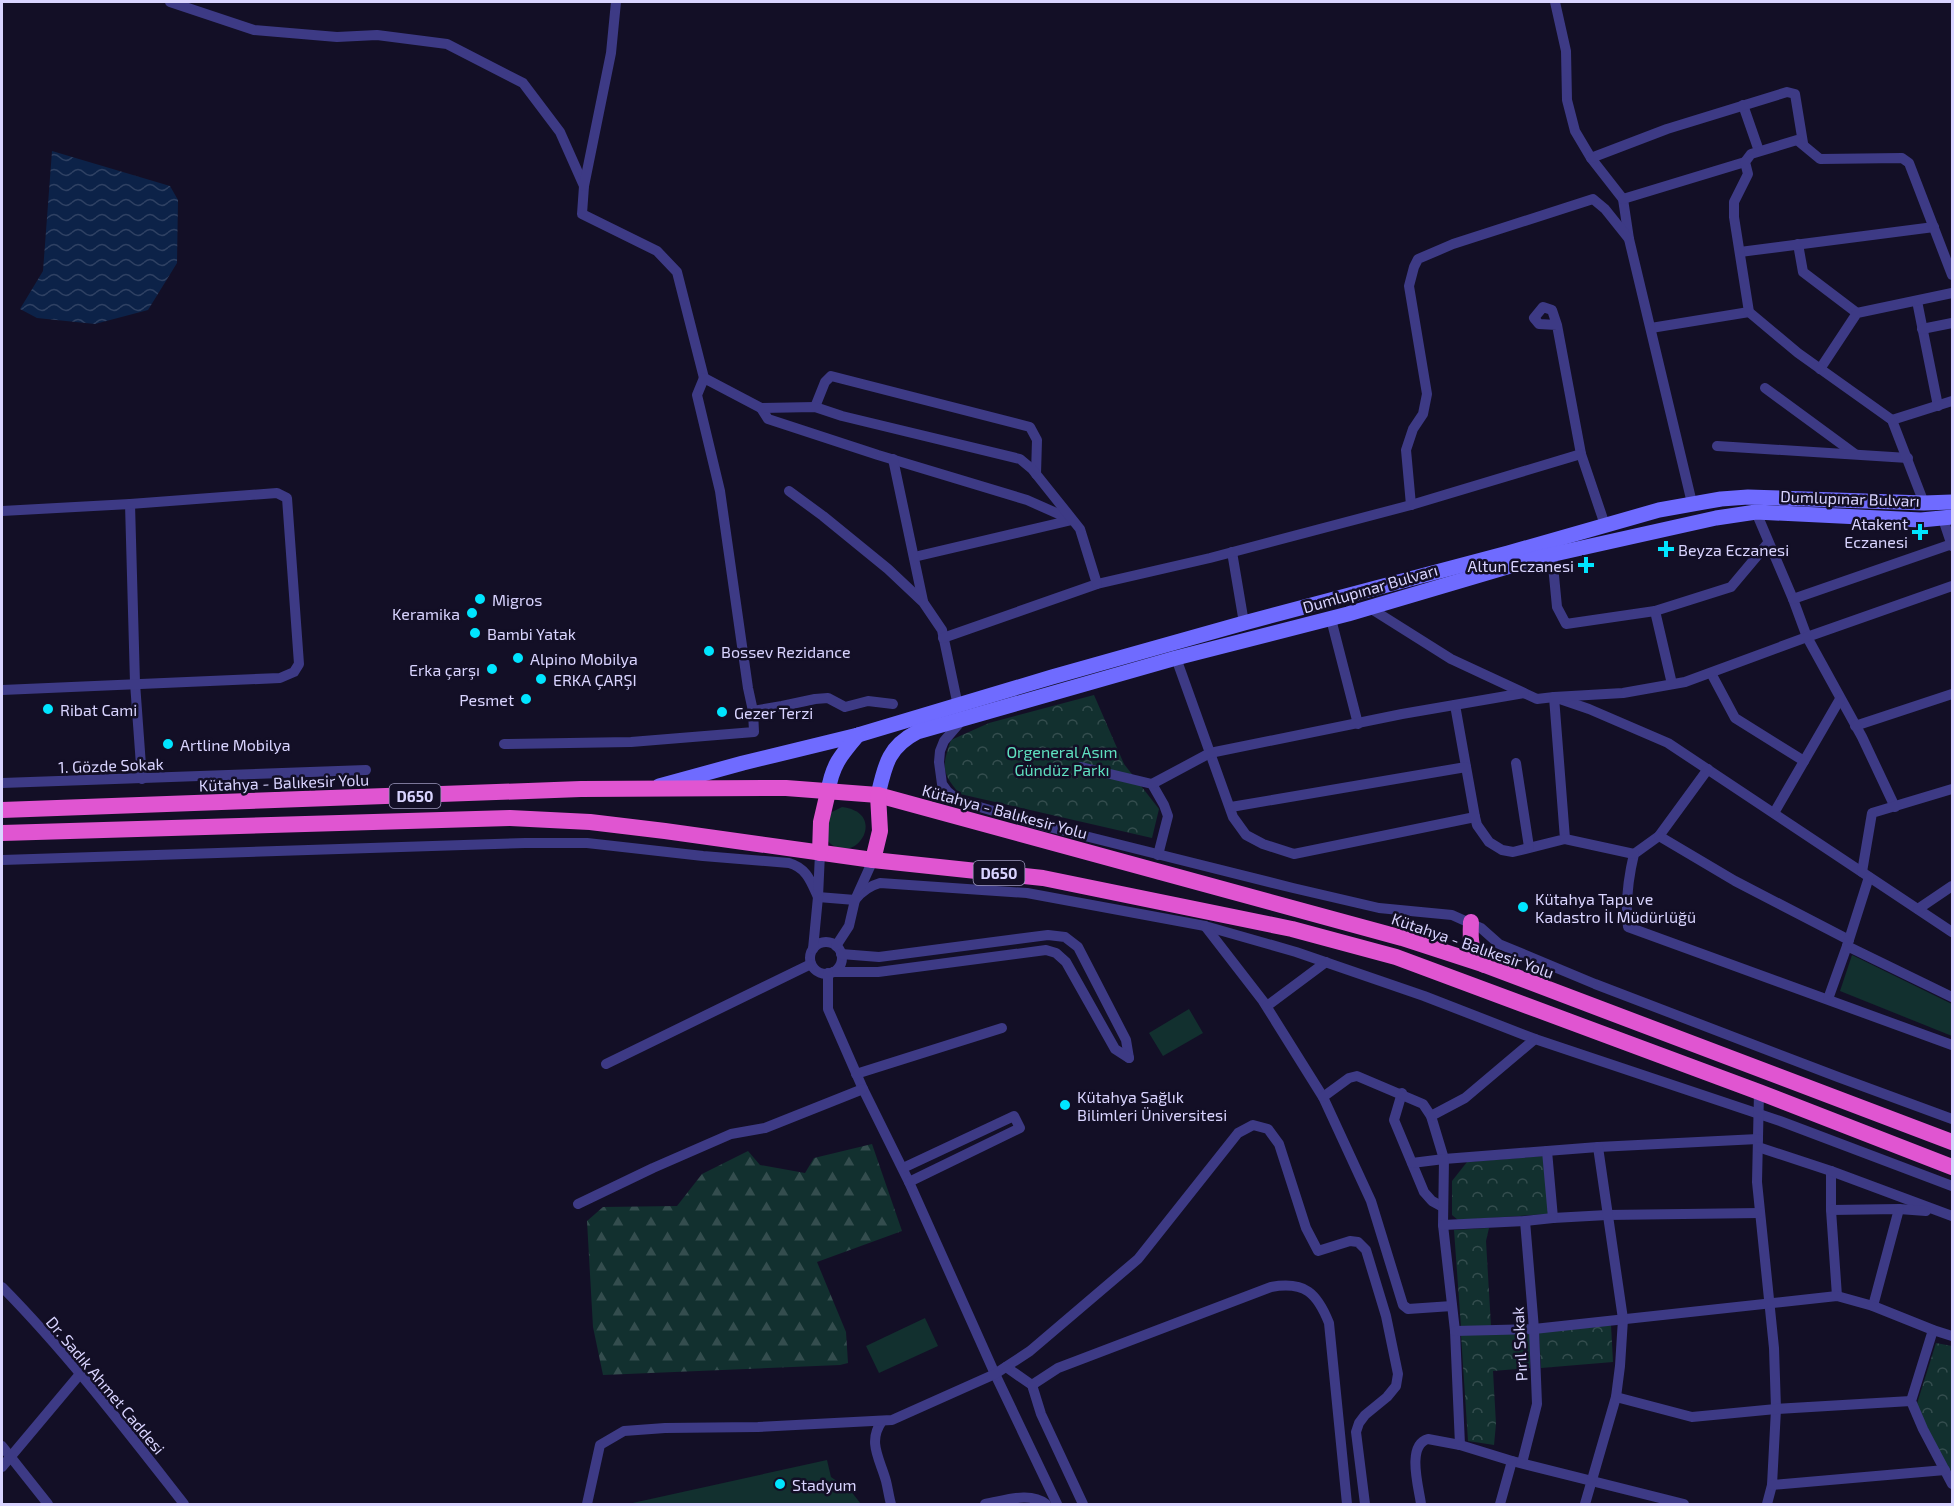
<svg xmlns="http://www.w3.org/2000/svg" width="1954" height="1506" font-family="'Exo 2',sans-serif">
<style>
.grass{fill:#12302f}
.forest{fill:url(#forest-firs)}
.park{fill:url(#park-crowns)}
.water{fill:url(#water-waves)}
.lines{fill:none;stroke-linecap:round;stroke-linejoin:round}
.minor{stroke:#3d3a85;stroke-width:10}
.secondary{stroke:#6f6bff;stroke-width:15}
.trunk{stroke:#e055d1;stroke-width:16}
.poi-dot{fill:#00e5ff;stroke:#130f26;stroke-width:2}
.labels{text-anchor:middle;dominant-baseline:central;stroke-width:5;stroke-linejoin:round;paint-order:stroke}
.shield{fill:#130f26;stroke:#9e99be;stroke-width:1.5}
.shield-label{font-size:15px;font-weight:bold;fill:#d9d4ff}
.street-label{font-size:16px;fill:#d9d4ff;stroke:#130f26}
.poi-label{font-size:16px;fill:#d9d4ff;stroke:#130f26;text-anchor:start}
.park-label{font-size:16px;fill:#5fe0c0;stroke:#130f26}
</style>
<defs>
<pattern id="forest-firs" width="22" height="20" patternUnits="userSpaceOnUse" patternTransform="scale(1.5)"><rect width="22" height="20" fill="#12302f"/><path d="M5 1l3.5 6h-7zM16 11l3.5 6h-7z" fill="#344d4e"/></pattern>
<pattern id="park-crowns" width="20" height="18" patternUnits="userSpaceOnUse" patternTransform="scale(1.5)"><rect width="20" height="18" fill="#12302f"/><path d="M2 6a3 3 0 1 1 6 0M12 15a3 3 0 1 1 6 0" fill="none" stroke="#344d4e"/></pattern>
<pattern id="water-waves" width="16" height="10" patternUnits="userSpaceOnUse" patternTransform="scale(1.5)"><rect width="16" height="10" fill="#0c2248"/><path d="M0 5q4-4 8 0t8 0" fill="none" stroke="#2f4163"/></pattern>
</defs>
<rect width="100%" height="100%" fill="#130f26"/>
<g class="grass">
<path d="M842 807C891 813 853 873 825 838L830 813Z"/>
<polygon points="1852,955 1952,1004 1952,1036 1840,991"/>
<polygon points="1189,1009 1203,1033 1163,1056 1149,1033"/>
<polygon points="925,1318 938,1346 879,1373 866,1346"/>
<polygon points="827,1460 831,1477 850,1490 861,1504 628,1504"/>
</g>
<polygon class="forest" points="872,1144 902,1231 817,1262 846,1332 848,1363 840,1365 603,1375 593,1327 587,1221 603,1207 677,1206 702,1174 748,1151 760,1165 805,1173 814,1158"/>
<g class="park">
<path d="M1094 695 1124 764 1159 809 1152 838 960 794C941 773 942 766 951 740L989 723Z"/>
<polygon points="1544,1156 1548,1214 1458,1220 1452,1215 1452,1181 1467,1162"/>
<polygon points="1489,1228 1486,1241 1491,1326 1461,1327 1454,1230"/>
<polygon points="1611,1325 1613,1362 1541,1368 1539,1331"/>
<polygon points="1531,1332 1530,1368 1493,1371 1496,1424 1494,1445 1468,1441 1461,1335"/>
<polygon points="1936,1343 1952,1346 1952,1478 1915,1410"/>
</g>
<polygon class="water" points="52,151 170,186 178,200 177,263 148,310 95,324 37,318 20,309 43,271"/>
<g class="lines">
<g class="minor">
<polyline points="170,2 254,30 337,37 377,35 447,44 523,83 560,132 584,186 582,214 657,251 677,272 704,378"/>
<polyline points="1555,2 1566,51 1567,100 1575,131 1591,158 1623,199 1629,239"/>
<polyline points="1743,105 1759,151"/>
<polyline points="1591,158 1667,129 1787,92 1795,94 1803,143"/>
<polyline points="584,186 611,53 616,2"/>
<polyline points="1623,199 1745,162"/>
<polyline points="1798,244 1803,272 1857,313"/>
<polyline points="1740,252 1934,227"/>
<polyline points="1917,301 1938,406"/>
<polyline points="1557,325 1539,324 1534,318 1543,307 1552,310 1557,325 1581,454 1605,525"/>
<polyline points="1651,328 1749,312"/>
<polyline points="1922,329 1952,323"/>
<polyline points="1820,369 1857,313 1952,293"/>
<polyline points="1765,388 1855,454"/>
<polyline points="815,407 825,382 831,376 1030,427 1037,440 1036,474"/>
<polyline points="761,408 768,419 878,455 1027,500 1072,520 914,557"/>
<polyline points="1892,420 1952,401"/>
<polyline points="1717,446 1908,458"/>
<polyline points="893,459 923,601"/>
<polyline points="789,491 823,516 888,569 923,602 942,630 958,706"/>
<polyline points="1924,503 1892,420 1798,353 1749,312 1734,217 1734,202 1748,174 1745,162 1751,154 1797,140 1820,159 1902,158 1909,163 1952,275"/>
<polyline points="130,504 135,683 142,779"/>
<polyline points="1411,505 1406,450 1413,429 1423,414 1427,394 1409,286 1414,267 1418,259 1453,244 1593,199 1605,209 1629,239 1692,503"/>
<polyline points="2,511 130,504 277,493 287,498 299,664 294,672 280,678 2,690"/>
<polyline points="1756,512 1793,599 1807,637 1862,737 1895,807"/>
<polyline points="1943,519 1952,546"/>
<polyline points="1232,552 1244,623"/>
<polyline points="1552,555 1557,607 1566,624 1655,611 1731,587 1768,543"/>
<polyline points="1793,599 1952,544"/>
<polyline points="1370,608 1451,659 1537,699 1554,697 1589,709 1668,743 1952,932"/>
<polyline points="1655,611 1672,684"/>
<polyline points="1331,619 1358,724"/>
<polyline points="943,638 1097,584 1210,558 1411,505 1581,454"/>
<polyline points="1176,658 1233,817 1246,835 1263,844 1294,854 1475,817"/>
<polyline points="1711,673 1735,718 1804,761"/>
<polyline points="893,704 868,701 845,707 828,698 815,699 782,706 753,711 748,688 720,491 697,395 704,378 761,408 815,407 842,416 1020,459 1032,469 1080,529 1097,584"/>
<polyline points="1455,705 1475,817 1477,825 1489,842 1502,850 1513,852 1565,839 1554,697 1623,693 1685,682 1807,637 1952,586"/>
<polyline points="963,719 944,741 940,751 939,762 942,784 947,791 959,801 1045,826 1293,888 1379,908 1452,915 1481,928 1499,944 1595,984 1838,1077 1952,1119"/>
<polyline points="1855,726 1952,694"/>
<polyline points="504,744 631,742 754,732 753,711"/>
<polyline points="1516,763 1529,847"/>
<polyline points="1081,767 1152,784 1164,805 1168,816 1158,855"/>
<path d="M1708 769 1659 836 1634 854C1628 879 1625 901 1628 927L1952 1045"/>
<polyline points="2,783 366,770"/>
<polyline points="1152,784 1210,753 1402,714 1524,693"/>
<polyline points="1231,807 1466,767"/>
<polyline points="1774,813 1840,699"/>
<polyline points="1659,836 1735,881 1849,940"/>
<polyline points="1565,839 1634,854"/>
<path d="M2 860 525 843H587L703 856 789 863C807 868 811 882 818 897L855 900C862 891 869 886 880 883L1027 893 1205 926 1296 952 1424 996 1535 1039 1780 1121 1952 1186"/>
<polyline points="1862,872 1872,813 1952,789"/>
<polyline points="1918,909 1952,886"/>
<polyline points="1205,926 1263,1001 1323,1097 1371,1201 1403,1305 1408,1309 1452,1306"/>
<circle cx="826" cy="958" r="16"/>
<polyline points="836,946 849,926 855,900 873,860"/>
<polyline points="1847,946 1952,997"/>
<polyline points="813,949 818,897 820,853"/>
<polyline points="841,954 879,957 1048,935 1065,937 1078,947 1126,1040 1129,1058"/>
<polyline points="833,972 878,972 1046,950 1056,953 1066,962 1115,1049 1129,1058"/>
<polyline points="828,973 828,1009 863,1089 909,1182 995,1374 1057,1504"/>
<polyline points="1828,999 1847,946 1869,877"/>
<polyline points="1267,1006 1326,962"/>
<polyline points="606,1064 811,964"/>
<polyline points="856,1074 1002,1028"/>
<polyline points="1759,1092 1757,1182 1774,1348 1776,1409 1772,1485 1767,1504"/>
<polyline points="1402,1093 1394,1120 1424,1192 1432,1201 1443,1207"/>
<polyline points="1323,1097 1349,1078 1357,1076 1423,1104 1431,1116 1444,1159 1598,1147 1758,1139"/>
<polyline points="1431,1116 1465,1098 1535,1039"/>
<polyline points="1758,1147 1831,1171 1831,1210 1837,1296"/>
<polyline points="1547,1151 1553,1218 1607,1215 1760,1213"/>
<polyline points="1412,1163 1444,1159 1443,1225 1455,1331 1460,1445"/>
<polyline points="903,1168 1014,1116 1020,1128 909,1182"/>
<polyline points="1831,1171 1952,1216"/>
<polyline points="578,1204 653,1168 731,1134 765,1128 863,1089"/>
<polyline points="1831,1210 1899,1209 1926,1211"/>
<polyline points="1443,1225 1525,1221 1553,1218"/>
<path d="M2 1287C68 1354 126 1430 184 1504"/>
<polyline points="1873,1306 1899,1209"/>
<polyline points="1933,1330 1911,1401 1923,1429 1952,1484"/>
<polyline points="1455,1331 1534,1329 1837,1296 1873,1306 1933,1330 1952,1336"/>
<polyline points="1006,1367 1032,1385 1041,1414 1083,1504"/>
<path d="M1032 1385 1058 1368 1271 1287C1305 1281 1317 1293 1329 1323L1347 1504"/>
<polyline points="1616,1397 1692,1417 1776,1409 1911,1401"/>
<path d="M882 1421C867 1442 880 1459 886 1481 888 1489 889 1497 891 1504"/>
<polyline points="2,1446 48,1504"/>
<polyline points="1522,1463 1537,1404 1534,1329 1525,1221"/>
<polyline points="2,1467 80,1374"/>
<polyline points="1772,1485 1945,1470"/>
<polyline points="587,1504 600,1445 624,1431 665,1428 758,1427 892,1420 995,1374 1030,1351 1138,1259 1238,1133 1253,1125 1268,1129 1279,1144 1306,1228 1318,1251 1350,1241 1358,1242 1366,1250 1386,1316 1398,1374 1396,1386 1387,1397 1365,1415 1359,1423 1356,1432 1365,1504"/>
<path d="M985 1504C1004 1501 1030 1491 1046 1504"/>
<path d="M1421 1504C1419 1488 1406 1445 1428 1439L1460 1445 1512 1461 1684 1504"/>
<polyline points="1500,1504 1512,1461"/>
<polyline points="1585,1504 1616,1397 1620,1366 1623,1319 1598,1147"/>
</g>
<g class="secondary">
<polyline points="659,786 743,763 858,735 1052,677 1244,623 1508,553 1659,510 1721,499 1748,497 1924,503 1952,502"/>
<path d="M828 792C832 765 841 755 858 735"/>
<path d="M878 795C885 765 888 747 917 732L1176 658 1348 614 1541 557 1716 518 1756 512 1921 520 1952 517"/>
</g>
<g class="trunk">
<polyline points="2,810 581,789 786,788 878,795 1402,938 1485,965 1952,1142"/>
<polyline points="2,833 510,818 590,822 665,831 873,860 1043,878 1292,929 1396,957 1759,1092 1952,1167"/>
<polyline points="820,853 821,822 828,792"/>
<polyline points="873,860 880,831 878,795"/>
<path d="M1471 922C1470 941 1470 952 1484 965"/>
</g>
</g>
<g class="poi-dot">
<path d="M1917 523h6v6h6v6h-6v6h-6v-6h-6v-6h6z"/>
<path d="M1663 540h6v6h6v6h-6v6h-6v-6h-6v-6h6z"/>
<path d="M1583 556h6v6h6v6h-6v6h-6v-6h-6v-6h6z"/>
<circle cx="480" cy="599" r="6"/>
<circle cx="472" cy="613" r="6"/>
<circle cx="475" cy="633" r="6"/>
<circle cx="709" cy="651" r="6"/>
<circle cx="518" cy="658" r="6"/>
<circle cx="492" cy="669" r="6"/>
<circle cx="541" cy="679" r="6"/>
<circle cx="526" cy="699" r="6"/>
<circle cx="48" cy="709" r="6"/>
<circle cx="722" cy="712" r="6"/>
<circle cx="168" cy="744" r="6"/>
<circle cx="1523" cy="907" r="6"/>
<circle cx="1065" cy="1105" r="6"/>
<circle cx="780" cy="1484" r="6"/>
</g>
<g class="labels">
<g class="shield">
<rect x="389.5" y="784" width="51" height="24" rx="4.5"/>
<rect x="973.5" y="861" width="51" height="24" rx="4.5"/>
</g>
<g class="shield-label">
<text x="415" y="796">D650</text>
<text x="999" y="873">D650</text>
</g>
<g class="street-label">
<text transform="translate(1850 498) rotate(2)">Dumlupınar Bulvarı</text>
<text transform="translate(1370 588) rotate(-16)">Dumlupınar Bulvarı</text>
<text transform="translate(111 765) rotate(-2)">1. Gözde Sokak</text>
<text transform="translate(284 782) rotate(-2)">Kütahya - Balıkesir Yolu</text>
<text transform="translate(1005 811) rotate(15)">Kütahya - Balıkesir Yolu</text>
<text transform="translate(1473 945) rotate(19)">Kütahya - Balıkesir Yolu</text>
<text transform="translate(1519 1344) rotate(-93)">Pırıl Sokak</text>
<text transform="translate(106 1385) rotate(50)">Dr. Sadık Ahmet Caddesi</text>
</g>
<g class="poi-label">
<text x="1908" y="523" text-anchor="end">Atakent<tspan x="1908" dy="18">Eczanesi</tspan></text>
<text x="1678" y="549">Beyza Eczanesi</text>
<text x="1574" y="565" text-anchor="end">Altun Eczanesi</text>
<text x="492" y="599">Migros</text>
<text x="460" y="613" text-anchor="end">Keramika</text>
<text x="487" y="633">Bambi Yatak</text>
<text x="721" y="651">Bossev Rezidance</text>
<text x="530" y="658">Alpino Mobilya</text>
<text x="480" y="669" text-anchor="end">Erka çarşı</text>
<text x="553" y="679">ERKA ÇARŞI</text>
<text x="514" y="699" text-anchor="end">Pesmet</text>
<text x="60" y="709">Ribat Cami</text>
<text x="734" y="712">Gezer Terzi</text>
<text x="180" y="744">Artline Mobilya</text>
<text x="1535" y="898">Kütahya Tapu ve<tspan x="1535" dy="18">Kadastro İl Müdürlüğü</tspan></text>
<text x="1077" y="1096">Kütahya Sağlık<tspan x="1077" dy="18">Bilimleri Üniversitesi</tspan></text>
<text x="792" y="1484">Stadyum</text>
</g>
<g class="park-label">
<text x="1062" y="751">Orgeneral Asım<tspan x="1062" dy="18">Gündüz Parkı</tspan></text>
</g>
</g>
<rect width="1954" height="1506" fill="none" stroke="#d9d4ff" stroke-width="6"/>
</svg>
